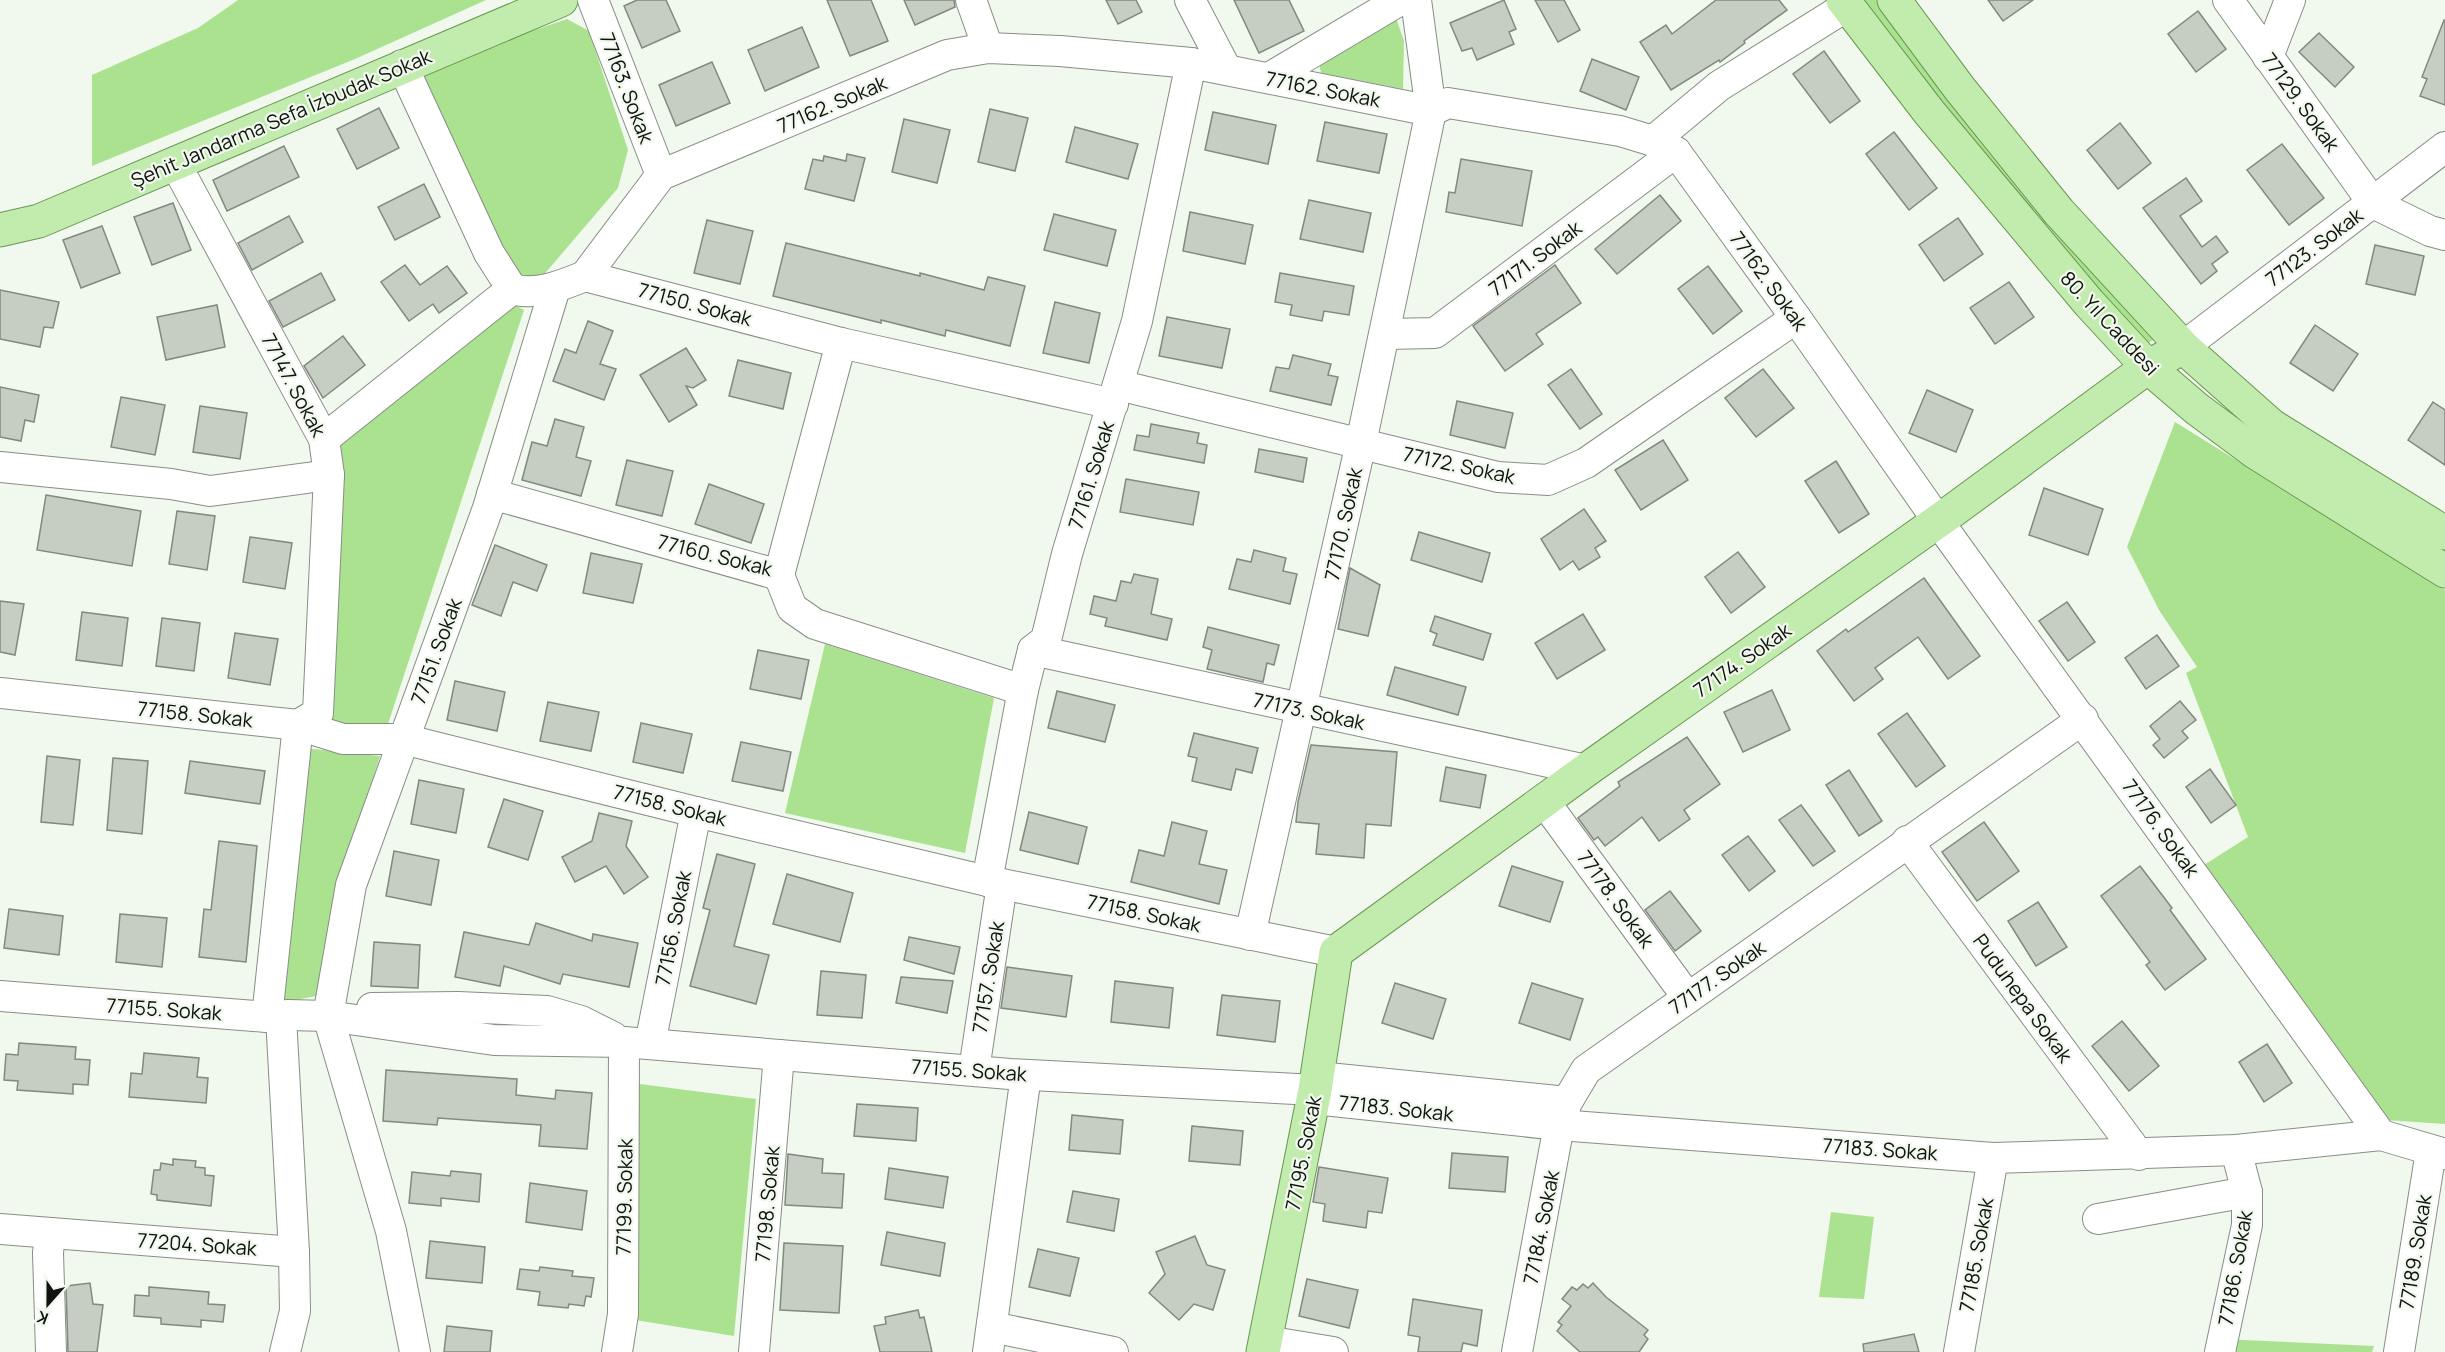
<svg xmlns="http://www.w3.org/2000/svg" width="2445" height="1352" font-family="Manrope,sans-serif">
<style>
.green{fill:#abe290}
.building{fill:#c6cdc3;stroke:#82897f;stroke-width:1.5}
.lines{fill:none;stroke-linecap:round;stroke-linejoin:round}
.minor-casing{stroke:#878e84;stroke-width:32}
.major-casing{stroke:#699752;stroke-width:35}
.minor{stroke:#fff;stroke-width:30}
.major{stroke:#c2ecad;stroke-width:33}
.labels{text-anchor:middle;dominant-baseline:central;stroke-width:4.5;stroke-linejoin:round;paint-order:stroke}
.street-label{font-size:20px;fill:#0f120e;stroke:#f1f8ed}
</style>
<rect width="100%" height="100%" fill="#f1f8ed"/>
<g class="green">
<polygon points="238,0 486,0 355,59 92,166 92,75 198,28"/>
<polygon points="1862,0 1877,0 1968,121 2158,337 2145,345 2066,259"/>
<polygon points="1396,18 1404,41 1403,89 1321,73 1318,58"/>
<polygon points="567,19 589,31 628,150 618,188 535,285 500,268 422,77 497,43"/>
<polygon points="506,300 524,310 385,733 331,722 338,438"/>
<polygon points="2175,422 2445,590 2445,1124 2386,1120 2204,865 2248,837 2186,673 2197,667 2159,610 2127,547"/>
<polygon points="825,644 994,698 965,853 785,813"/>
<polygon points="304,748 380,756 341,882 321,995 286,1002 279,1001"/>
<polygon points="632,1083 756,1099 734,1336 629,1319"/>
<polygon points="1831,1212 1874,1217 1864,1299 1819,1297"/>
<polygon points="2221,1339 2374,1346 2372,1352 2218,1352"/>
</g>
<g class="building">
<polygon points="637,0 666,0 680,31 642,48 624,6"/>
<polygon points="827,0 871,0 888,41 850,56"/>
<polygon points="904,0 954,0 955,7 915,25"/>
<polygon points="1106,0 1136,0 1142,12 1118,24"/>
<polygon points="1234,0 1289,0 1304,31 1259,53"/>
<polygon points="1504,0 1516,29 1509,32 1514,44 1477,60 1472,48 1462,51 1450,23"/>
<polygon points="1535,0 1564,0 1580,30 1558,42"/>
<polygon points="1716,0 1779,0 1787,10 1744,41 1745,43 1720,62 1719,60 1671,90 1640,42 1666,25 1672,34"/>
<polygon points="1988,0 2033,0 2003,21"/>
<polygon points="2198,11 2226,49 2196,72 2168,34"/>
<polygon points="2444,20 2445,21 2445,105 2420,96 2427,79 2422,77"/>
<polygon points="802,27 819,67 765,91 748,50"/>
<polygon points="2319,33 2354,67 2335,87 2299,52"/>
<polygon points="1824,51 1860,101 1830,123 1793,74"/>
<polygon points="1592,59 1639,77 1626,110 1580,91"/>
<polygon points="712,62 730,103 676,126 659,85"/>
<polygon points="379,108 399,148 357,169 337,129"/>
<polygon points="990,109 1028,118 1015,171 978,162"/>
<polygon points="1213,112 1276,125 1268,164 1205,150"/>
<polygon points="904,119 950,130 937,183 892,172"/>
<polygon points="1325,122 1387,134 1379,173 1317,161"/>
<polygon points="2120,123 2151,163 2118,189 2087,150"/>
<polygon points="1075,127 1138,144 1128,179 1066,162"/>
<polygon points="1894,132 1937,188 1909,210 1866,154"/>
<polygon points="2282,144 2324,198 2289,225 2247,170"/>
<polygon points="284,146 299,177 227,211 213,180"/>
<polygon points="847,154 865,158 854,201 805,189 813,159 823,161 824,156 846,161"/>
<polygon points="1461,159 1532,171 1522,226 1446,212 1449,192 1455,193"/>
<polygon points="2186,178 2202,201 2180,216 2202,247 2216,236 2228,252 2212,264 2217,271 2201,284 2143,208"/>
<polygon points="424,184 440,217 395,240 378,207"/>
<polygon points="1660,195 1681,221 1617,274 1595,249"/>
<polygon points="1309,200 1371,213 1363,252 1300,239"/>
<polygon points="173,203 191,250 152,265 134,217"/>
<polygon points="1190,212 1253,225 1245,264 1183,251"/>
<polygon points="1054,214 1116,230 1107,266 1044,250"/>
<polygon points="289,216 303,242 252,270 238,243"/>
<polygon points="1958,218 1983,254 1944,281 1919,245"/>
<polygon points="707,220 753,231 740,284 694,273"/>
<polygon points="102,226 120,273 81,288 63,240"/>
<polygon points="786,243 920,276 920,273 984,290 988,277 1025,286 1010,346 946,330 945,336 881,320 881,323 773,296"/>
<polygon points="2375,245 2424,256 2415,295 2366,284"/>
<polygon points="405,265 420,285 447,266 467,293 439,313 433,304 409,321 381,282"/>
<polygon points="1555,265 1581,303 1536,334 1543,344 1505,371 1473,326"/>
<polygon points="1708,266 1742,311 1713,334 1678,289"/>
<polygon points="321,273 335,300 283,327 269,301"/>
<polygon points="1280,273 1354,286 1349,315 1324,311 1322,321 1290,315 1292,305 1275,302"/>
<polygon points="2009,282 2034,317 1995,344 1970,308"/>
<polygon points="0,290 59,302 53,328 44,327 40,347 0,339"/>
<polygon points="1055,302 1100,313 1089,363 1043,353"/>
<polygon points="217,305 225,347 166,360 157,317"/>
<polygon points="1167,317 1230,329 1222,368 1159,356"/>
<polygon points="588,321 613,331 600,364 616,369 604,400 553,381 565,349 576,353"/>
<polygon points="2315,325 2358,354 2333,391 2290,363"/>
<polygon points="343,336 365,365 323,398 304,366"/>
<polygon points="686,348 706,380 693,388 686,386 697,405 669,422 640,375"/>
<polygon points="1293,355 1331,364 1328,375 1338,377 1331,405 1270,391 1276,367 1289,369"/>
<polygon points="738,360 791,373 783,409 729,396"/>
<polygon points="1571,369 1602,414 1580,429 1548,385"/>
<polygon points="1763,369 1794,408 1756,437 1725,398"/>
<polygon points="0,387 39,395 34,422 25,420 21,441 0,437"/>
<polygon points="1927,390 1973,410 1956,452 1909,433"/>
<polygon points="121,397 165,405 155,455 111,447"/>
<polygon points="1457,401 1513,413 1505,448 1450,435"/>
<polygon points="2433,402 2445,410 2445,465 2408,440"/>
<polygon points="200,406 247,413 240,459 193,452"/>
<polygon points="555,419 584,427 576,457 591,461 581,496 522,480 532,442 547,446"/>
<polygon points="1151,424 1199,433 1197,443 1207,445 1204,463 1134,450 1137,435 1149,437"/>
<polygon points="1663,440 1688,480 1641,510 1615,470"/>
<polygon points="1259,449 1307,458 1303,482 1255,472"/>
<polygon points="627,460 673,471 662,516 616,505"/>
<polygon points="1836,461 1869,514 1839,533 1805,481"/>
<polygon points="1126,479 1199,492 1193,525 1120,512"/>
<polygon points="709,484 764,504 751,543 695,524"/>
<polygon points="2044,488 2103,509 2088,555 2029,535"/>
<polygon points="46,495 141,511 132,566 37,550"/>
<polygon points="1584,509 1606,541 1595,548 1600,557 1579,570 1573,561 1560,570 1541,539"/>
<polygon points="177,511 215,516 207,570 169,564"/>
<polygon points="1419,532 1490,553 1482,582 1411,560"/>
<polygon points="250,537 292,543 285,589 243,582"/>
<polygon points="495,545 547,565 537,591 513,582 501,616 472,605"/>
<polygon points="1254,550 1286,558 1283,571 1297,574 1290,604 1229,589 1237,559 1251,562"/>
<polygon points="1738,552 1765,587 1731,613 1705,577"/>
<polygon points="591,553 642,564 633,603 583,593"/>
<polygon points="1350,568 1380,585 1368,636 1338,629"/>
<polygon points="1134,574 1158,579 1151,614 1172,619 1167,640 1105,626 1107,618 1090,614 1094,596 1116,601 1121,581 1131,583"/>
<polygon points="1924,578 1980,656 1948,679 1918,637 1875,668 1883,679 1854,701 1817,651 1846,629 1848,632"/>
<polygon points="0,601 24,604 15,655 0,652"/>
<polygon points="2067,602 2095,642 2068,661 2039,621"/>
<polygon points="82,612 128,618 122,666 76,660"/>
<polygon points="1583,614 1605,650 1557,679 1535,643"/>
<polygon points="1435,616 1491,634 1483,660 1433,645 1437,634 1430,631"/>
<polygon points="162,618 200,623 194,671 156,666"/>
<polygon points="1208,627 1279,645 1274,665 1267,663 1263,682 1207,669 1212,650 1203,647"/>
<polygon points="235,633 278,639 270,685 228,678"/>
<polygon points="2157,635 2179,666 2146,689 2125,658"/>
<polygon points="758,650 809,660 801,699 750,689"/>
<polygon points="1395,667 1466,687 1458,715 1387,695"/>
<polygon points="455,681 505,692 497,731 447,720"/>
<polygon points="1772,690 1790,730 1743,752 1724,712"/>
<polygon points="1057,691 1115,705 1105,742 1048,728"/>
<polygon points="2180,701 2196,720 2182,731 2188,738 2164,758 2153,745 2160,739 2150,726"/>
<polygon points="548,702 599,712 591,751 540,741"/>
<polygon points="1907,713 1945,766 1916,787 1878,734"/>
<polygon points="641,723 692,734 683,773 633,762"/>
<polygon points="1194,733 1258,748 1252,773 1236,769 1231,790 1192,781 1197,758 1188,756"/>
<polygon points="1687,737 1720,784 1684,810 1690,819 1659,841 1642,817 1605,846 1598,837 1594,840 1578,818 1620,786 1618,782"/>
<polygon points="741,742 791,752 783,791 732,781"/>
<polygon points="1311,745 1397,752 1391,826 1366,824 1364,858 1316,854 1319,824 1296,822 1298,802"/>
<polygon points="47,756 80,760 73,825 41,822"/>
<polygon points="113,758 148,761 142,834 107,830"/>
<polygon points="190,761 265,771 260,804 185,793"/>
<polygon points="1446,767 1486,775 1480,808 1440,801"/>
<polygon points="2210,769 2236,805 2211,823 2186,787"/>
<polygon points="1849,770 1882,821 1859,836 1826,785"/>
<polygon points="419,780 464,789 456,833 411,824"/>
<polygon points="504,799 543,811 528,860 488,847"/>
<polygon points="1801,805 1835,851 1813,866 1779,820"/>
<polygon points="1029,812 1087,827 1078,864 1020,850"/>
<polygon points="599,813 632,821 626,846 648,877 624,894 606,866 575,882 562,857 592,841"/>
<polygon points="1172,822 1207,831 1199,864 1227,870 1219,904 1131,882 1139,850 1164,856"/>
<polygon points="1984,822 2019,871 1977,901 1942,852"/>
<polygon points="1748,836 1775,871 1749,891 1722,855"/>
<polygon points="219,841 257,846 246,962 199,957 204,909 211,910"/>
<polygon points="394,851 439,860 431,905 386,896"/>
<polygon points="717,854 755,864 734,946 769,955 756,1004 690,986 710,910 703,908"/>
<polygon points="1512,866 1563,882 1550,922 1499,906"/>
<polygon points="2140,866 2172,908 2170,910 2206,959 2165,990 2146,965 2150,962 2101,896"/>
<polygon points="787,874 853,893 840,942 773,924"/>
<polygon points="1670,891 1701,931 1675,951 1645,910"/>
<polygon points="2038,902 2067,947 2036,966 2008,921"/>
<polygon points="9,909 63,916 59,955 4,948"/>
<polygon points="120,914 167,918 162,967 116,962"/>
<polygon points="536,923 592,941 593,934 638,943 629,987 563,974 560,984 504,966 500,986 455,977 464,932 529,945"/>
<polygon points="909,937 960,947 954,974 904,960"/>
<polygon points="374,942 420,945 418,988 371,986"/>
<polygon points="1007,967 1072,976 1066,1017 1001,1008"/>
<polygon points="821,971 866,975 862,1018 817,1015"/>
<polygon points="901,977 953,981 947,1013 896,1003"/>
<polygon points="1115,981 1173,988 1169,1028 1111,1022"/>
<polygon points="1395,983 1446,999 1433,1039 1382,1023"/>
<polygon points="1532,983 1583,999 1570,1040 1519,1023"/>
<polygon points="1222,995 1280,1001 1275,1042 1217,1035"/>
<polygon points="2122,1021 2159,1066 2129,1091 2092,1046"/>
<polygon points="19,1043 76,1047 75,1059 90,1060 88,1085 73,1084 73,1094 17,1090 18,1081 4,1080 6,1054 18,1055"/>
<polygon points="2267,1044 2292,1083 2264,1102 2239,1062"/>
<polygon points="144,1053 199,1058 197,1077 208,1078 206,1103 129,1097 131,1073 142,1074"/>
<polygon points="386,1070 517,1079 516,1095 555,1099 556,1090 592,1093 587,1149 539,1146 541,1125 438,1118 437,1125 383,1121"/>
<polygon points="857,1104 918,1108 916,1141 854,1136"/>
<polygon points="1072,1115 1123,1120 1120,1154 1069,1150"/>
<polygon points="1192,1126 1243,1131 1240,1165 1189,1161"/>
<polygon points="1452,1153 1508,1157 1505,1192 1449,1188"/>
<polygon points="788,1154 823,1159 822,1173 844,1174 842,1208 785,1205"/>
<polygon points="173,1159 196,1161 195,1167 205,1168 205,1175 214,1176 211,1206 157,1200 157,1195 151,1194 154,1170 160,1170 161,1163 173,1165"/>
<polygon points="1319,1167 1388,1178 1382,1213 1368,1211 1366,1228 1323,1221 1325,1204 1313,1202"/>
<polygon points="889,1168 948,1177 943,1208 885,1199"/>
<polygon points="451,1171 481,1174 479,1202 441,1198 441,1206 409,1203 412,1172 450,1176"/>
<polygon points="530,1183 587,1191 582,1230 526,1222"/>
<polygon points="1073,1191 1119,1199 1114,1231 1067,1222"/>
<polygon points="887,1232 945,1243 940,1276 881,1265"/>
<polygon points="1195,1236 1207,1265 1225,1270 1213,1310 1194,1304 1179,1320 1149,1293 1165,1274 1156,1252"/>
<polygon points="430,1241 485,1247 482,1283 426,1278"/>
<polygon points="784,1243 843,1246 839,1313 780,1310"/>
<polygon points="1038,1249 1079,1258 1070,1296 1029,1287"/>
<polygon points="540,1267 573,1271 572,1276 594,1278 591,1297 586,1296 584,1306 569,1304 568,1308 538,1305 540,1292 517,1289 520,1269 539,1271"/>
<polygon points="1307,1279 1358,1290 1349,1328 1299,1316"/>
<polygon points="90,1283 93,1304 103,1305 97,1352 68,1352 66,1286"/>
<polygon points="1593,1283 1606,1297 1648,1330 1644,1335 1648,1339 1639,1352 1580,1352 1557,1331 1562,1325 1558,1322 1571,1306 1562,1299 1572,1287 1577,1290 1583,1284 1588,1288"/>
<polygon points="149,1287 209,1292 208,1304 225,1305 223,1322 201,1320 201,1327 161,1324 161,1318 134,1316 135,1295 149,1296"/>
<polygon points="1413,1299 1482,1310 1477,1346 1463,1343 1461,1352 1418,1352 1420,1337 1408,1335"/>
<polygon points="918,1310 920,1318 924,1317 932,1352 880,1352 874,1326 886,1324 885,1317"/>
<polygon points="447,1326 492,1331 490,1352 444,1352"/>
<polygon points="1914,1334 1919,1352 1864,1352 1863,1344"/>
</g>
<g class="lines">
<defs>
<g id="minor">
<polyline points="593,0 661,175"/>
<polyline points="971,0 988,48"/>
<polyline points="1190,0 1226,69"/>
<polyline points="2228,0 2373,203 2430,231 2445,235"/>
<polyline points="2268,57 2290,0"/>
<polyline points="402,65 489,253 512,289"/>
<polyline points="1269,78 1400,0"/>
<polyline points="1653,141 1719,86 1847,6"/>
<polyline points="175,163 324,439 329,475 318,713 298,725 267,1017"/>
<polyline points="585,276 661,175 947,55 988,48 1060,51 1191,63 1431,111 1448,103 1620,131 1653,141 1676,152 1796,318 1938,521 2381,1135"/>
<polyline points="1385,334 1435,333 1676,152"/>
<polyline points="2183,347 2445,147"/>
<polyline points="1118,385 1498,477 1548,480 1586,463 1796,318"/>
<path d="M324 439 512 289C536 296 563 285 585 276L841 343 1113 404"/>
<polyline points="0,467 171,484 210,491 329,475"/>
<polyline points="492,494 779,575 841,343"/>
<polyline points="779,575 792,608 815,624 1023,690"/>
<polyline points="1033,650 1586,770"/>
<polyline points="0,693 298,725 343,739 403,739 696,812 987,881 1336,952"/>
<polyline points="1544,801 1688,998"/>
<polyline points="1907,841 2139,1155"/>
<polyline points="987,881 1023,690 1033,650 1046,640 1067,554 1137,321 1191,63"/>
<polyline points="1250,935 1361,443 1431,111 1416,0"/>
<polyline points="0,996 267,1017 288,1015 328,1016 494,1040 624,1042 1010,1074 1315,1090"/>
<polyline points="372,1008 458,1007 547,1011 581,1021 613,1037"/>
<polyline points="281,1017 294,1252 295,1311 285,1352"/>
<polyline points="650,1044 696,812"/>
<polyline points="974,1070 1002,884"/>
<polyline points="1318,1077 1567,1102 1586,1070 2083,719"/>
<polyline points="1314,1099 1559,1125 1993,1158 2236,1150 2381,1135 2445,1154"/>
<polyline points="2098,1219 2247,1192"/>
<polyline points="0,1229 294,1252"/>
<polyline points="50,1233 48,1253 51,1352"/>
<polyline points="992,1327 1113,1352"/>
<polyline points="1265,1341 1333,1352"/>
<polyline points="415,1352 391,1231 328,1016 351,885 488,508 555,288"/>
<polyline points="617,1352 623,1314 624,1042"/>
<polyline points="754,1352 779,1055"/>
<polyline points="988,1352 1026,1075"/>
<polyline points="1517,1352 1559,1125 1565,1108"/>
<polyline points="1959,1352 1993,1158"/>
<polyline points="2220,1352 2247,1225 2247,1192 2236,1150"/>
<polyline points="2399,1352 2431,1151"/>
</g>
<g id="major">
<polyline points="1843,0 1929,112 2089,303 2148,367 2197,409 2255,452 2445,571"/>
<polyline points="1894,0 1960,89 2059,212 2183,347 2272,426 2445,533"/>
<polyline points="0,230 39,221 561,0"/>
<polyline points="1263,1352 1315,1090 1336,952 1589,768 1951,512 2148,367 2183,347"/>
</g>
</defs>
<use href="#minor" class="minor-casing"/>
<use href="#major" class="major-casing"/>
<use href="#minor" class="minor"/>
<use href="#major" class="major"/>
</g>
<g class="labels">
<g class="street-label">
<text transform="translate(627 88) rotate(69)">77163. Sokak</text>
<text transform="translate(1323 89) rotate(11)">77162. Sokak</text>
<text transform="translate(2301 102) rotate(54)">77129. Sokak</text>
<text transform="translate(832 104) rotate(-23)">77162. Sokak</text>
<text transform="translate(281 118) rotate(-23)">Şehit Jandarma Sefa İzbudak Sokak</text>
<text transform="translate(2314 247) rotate(-37)">77123. Sokak</text>
<text transform="translate(1535 258) rotate(-37)">77171. Sokak</text>
<text transform="translate(1769 281) rotate(54)">77162. Sokak</text>
<text transform="translate(695 304) rotate(15)">77150. Sokak</text>
<text transform="translate(2110 323) rotate(47)">80. Yıl Caddesi</text>
<text transform="translate(294 385) rotate(62)">77147. Sokak</text>
<text transform="translate(1459 465) rotate(12)">77172. Sokak</text>
<text transform="translate(1091 475) rotate(-73)">77161. Sokak</text>
<text transform="translate(1343 524) rotate(-78)">77170. Sokak</text>
<text transform="translate(715 555) rotate(14)">77160. Sokak</text>
<text transform="translate(436 651) rotate(-70)">77151. Sokak</text>
<text transform="translate(1742 660) rotate(-35)">77174. Sokak</text>
<text transform="translate(1309 711) rotate(12)">77173. Sokak</text>
<text transform="translate(195 714) rotate(6)">77158. Sokak</text>
<text transform="translate(670 805) rotate(14)">77158. Sokak</text>
<text transform="translate(2161 828) rotate(54)">77176. Sokak</text>
<text transform="translate(1616 899) rotate(54)">77178. Sokak</text>
<text transform="translate(1144 913) rotate(12)">77158. Sokak</text>
<text transform="translate(673 928) rotate(-79)">77156. Sokak</text>
<text transform="translate(988 977) rotate(-81)">77157. Sokak</text>
<text transform="translate(1717 977) rotate(-35)">77177. Sokak</text>
<text transform="translate(2023 998) rotate(54)">Puduhepa Sokak</text>
<text transform="translate(164 1009) rotate(4)">77155. Sokak</text>
<text transform="translate(969 1070) rotate(4)">77155. Sokak</text>
<text transform="translate(1396 1108) rotate(6)">77183. Sokak</text>
<text transform="translate(1880 1149) rotate(4)">77183. Sokak</text>
<text transform="translate(1303 1153) rotate(-79)">77195. Sokak</text>
<text transform="translate(624 1197) rotate(-89)">77199. Sokak</text>
<text transform="translate(767 1204) rotate(-85)">77198. Sokak</text>
<text transform="translate(1541 1227) rotate(-79)">77184. Sokak</text>
<text transform="translate(197 1244) rotate(4)">77204. Sokak</text>
<text transform="translate(2415 1252) rotate(-81)">77189. Sokak</text>
<text transform="translate(1976 1255) rotate(-80)">77185. Sokak</text>
<text transform="translate(2235 1268) rotate(-80)">77186. Sokak</text>
</g>
</g>
<g transform="translate(48 1304) rotate(201)" stroke="#f1f8ed" stroke-width="4.5" paint-order="stroke">
<path d="M0-4.5L10 22L0 15L-10 22Z" fill="#0f120e"/>
<text y="-9" font-size="16" font-weight="bold" text-anchor="middle" fill="#0f120e">K</text>
</g>
</svg>
